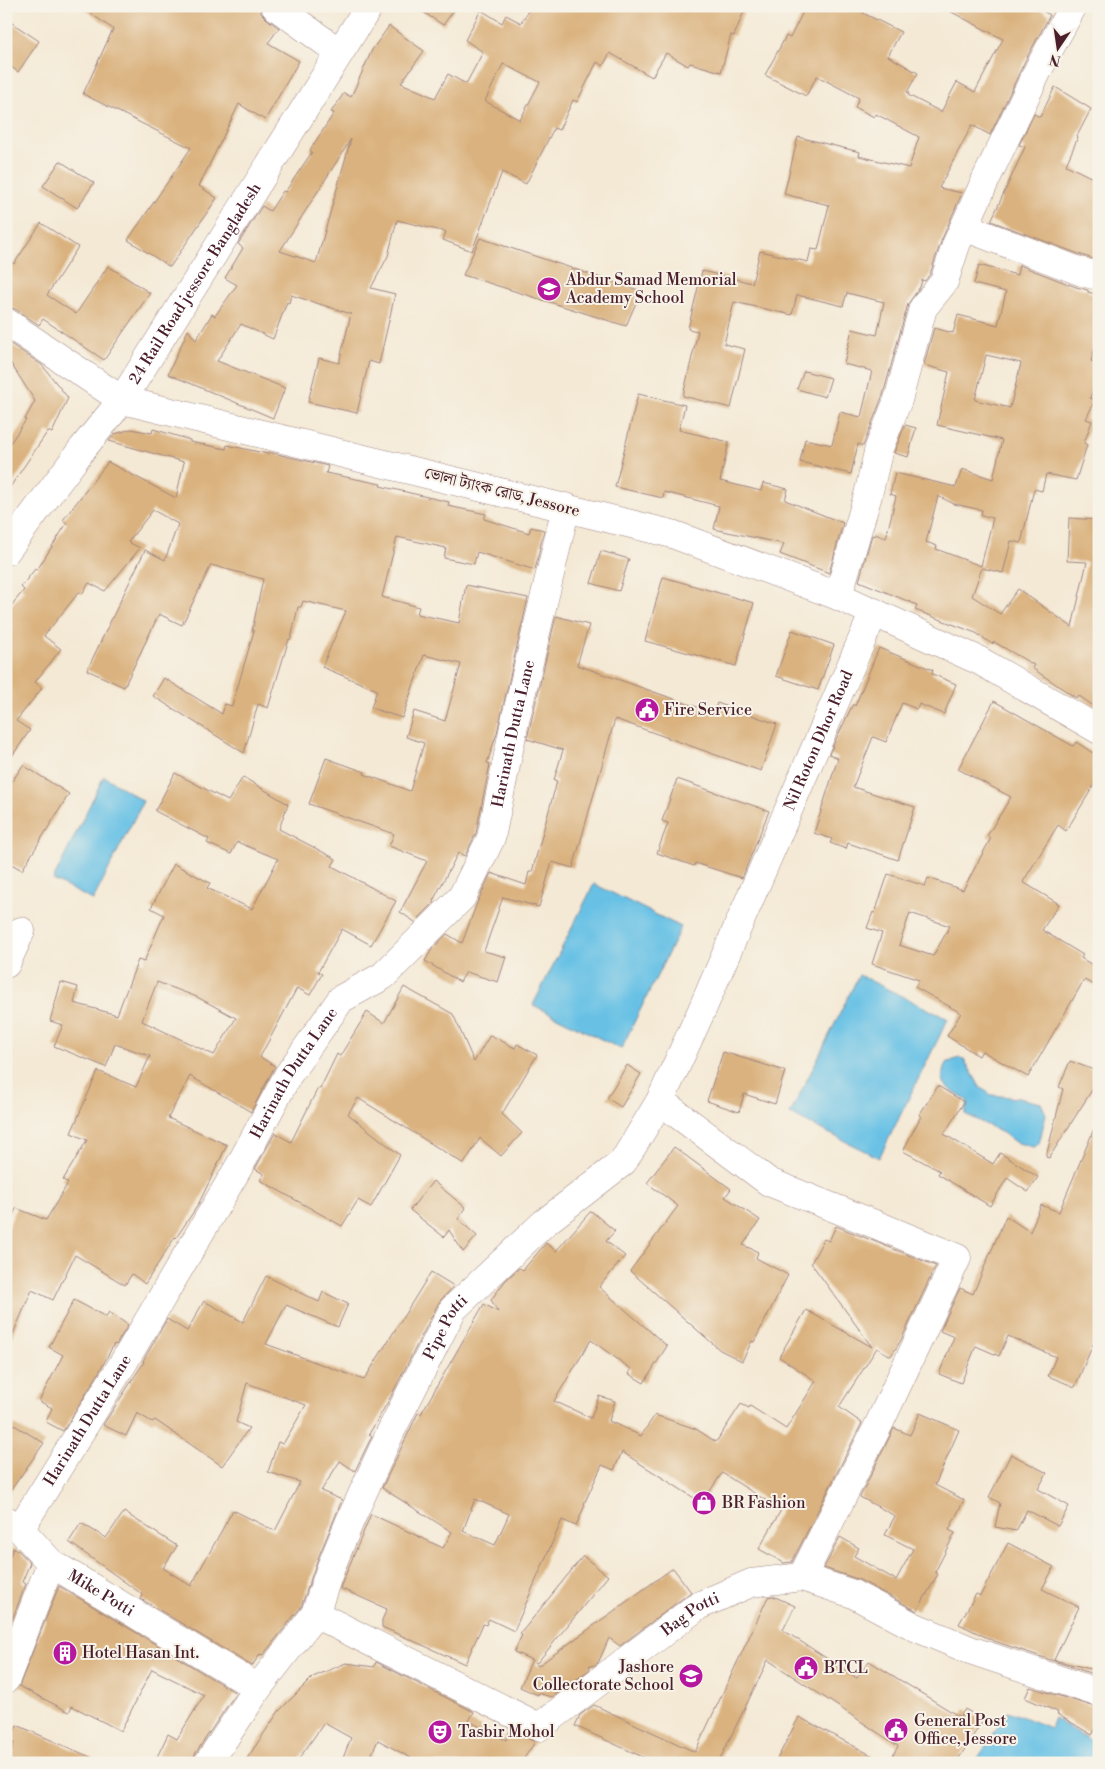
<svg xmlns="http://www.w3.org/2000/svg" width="1105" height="1769" font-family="'Libre Bodoni','Noto Serif Bengali',serif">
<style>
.water{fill:#67c1e5;stroke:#587088}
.building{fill:#dab27f;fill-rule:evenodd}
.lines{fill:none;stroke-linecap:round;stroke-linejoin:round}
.minor-casing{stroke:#9f8480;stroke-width:29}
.minor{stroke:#fff;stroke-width:28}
.labels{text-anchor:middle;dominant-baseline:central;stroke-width:4;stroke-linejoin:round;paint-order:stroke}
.poi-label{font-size:16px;fill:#4a1f2b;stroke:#f7f3e8;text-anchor:start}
.street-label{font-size:16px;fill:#4a1f2b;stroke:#f7f3e8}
</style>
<rect width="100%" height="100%" fill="#f7f3e8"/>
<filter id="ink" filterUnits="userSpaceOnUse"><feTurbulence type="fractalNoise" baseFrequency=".02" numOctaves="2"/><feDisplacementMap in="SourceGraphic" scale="10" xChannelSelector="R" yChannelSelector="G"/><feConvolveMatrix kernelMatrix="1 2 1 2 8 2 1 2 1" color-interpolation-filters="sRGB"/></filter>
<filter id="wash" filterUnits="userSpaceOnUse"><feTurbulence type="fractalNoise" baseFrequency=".0096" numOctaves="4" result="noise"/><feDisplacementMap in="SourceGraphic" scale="20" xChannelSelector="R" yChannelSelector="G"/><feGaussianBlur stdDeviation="1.12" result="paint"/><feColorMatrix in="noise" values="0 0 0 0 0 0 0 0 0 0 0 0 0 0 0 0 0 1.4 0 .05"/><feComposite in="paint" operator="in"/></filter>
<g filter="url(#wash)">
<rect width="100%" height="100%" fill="#f4e9d5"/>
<g class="water">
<polygon points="104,776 143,801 93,900 53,880"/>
<polygon points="594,884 681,927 621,1049 533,1005"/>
<polygon points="859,975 948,1019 879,1158 790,1114"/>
<path d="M959 1058 964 1059 980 1087 991 1095 1018 1098 1041 1103 1046 1114 1039 1144 1033 1147 1015 1142 1003 1133 965 1114 968 1101C951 1090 936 1086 946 1063Z"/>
<polygon points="1008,1711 1050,1728 1054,1718 1096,1744 1092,1763 975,1763"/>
</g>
<g id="blocks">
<g class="building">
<polygon points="80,6 260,6 261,13 266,18 279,28 268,43 299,61 265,120 239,104 199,186 217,198 170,267 128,240 191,148 83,94 113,29"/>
<polygon points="414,6 457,6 443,25"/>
<path d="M531 6H746L734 36 731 35 721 72 690 63 688 66 666 53 652 77 610 53 603 66 597 62 577 102 573 100 559 130 554 128 526 184 502 172 472 251 443 240 446 232 397 220 388 256 371 288 395 294 379 364 369 361 357 413 308 402 319 358 339 363 351 314 291 295 289 303 287 302 273 339 241 324 217 361 285 388 273 418 168 374 188 330 196 340 212 314 215 316 237 285 225 278 243 248 238 244 262 206 270 211 283 191 285 192 312 152 310 150 334 113 331 112 344 93 351 97 372 50 389 26 424 51 401 83 435 98 448 74 466 84 483 52 465 40 481 10 502 23 506 15 521 23ZM503 64 540 82 520 120 485 101ZM351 139 316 263 280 251Z"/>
<polygon points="806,6 866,6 863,13 901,32 888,56 918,73 907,92 909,93 908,95 941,112 957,82 975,92 1003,39 940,6 1034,6 1050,15 1025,61 990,135 972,125 939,188 962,193 942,239 930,274 925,281 922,280 920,287 908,304 883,395 863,446 858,444 851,474 800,462 805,439 832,445 840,412 861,417 872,371 844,364 852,329 877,335 884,302 847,293 843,306 797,295 792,315 734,302 724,344 745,349 731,408 683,396 698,331 688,329 702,271 752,283 760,251 808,262 811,249 818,250 829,205 784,194 798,137 860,152 859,156 909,168 919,137 876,114 874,117 855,107 859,98 817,76 806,96 765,75 786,36 790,38"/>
<polygon points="6,19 39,41 18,72 6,63"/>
<polygon points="1055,87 1091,109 1077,136 1078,137 1066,165 1099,181 1099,254 1097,260 1087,257 991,221 1025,147 1019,145 1034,114 1040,117"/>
<polygon points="60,161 94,183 77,208 43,186"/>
<polygon points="41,223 78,247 47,295 76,314 108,266 150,293 104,360 43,319 39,325 15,309 6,307 6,259 14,264"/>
<polygon points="480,238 641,291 626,326 463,275"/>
<path d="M979 265 1017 275 1019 265 1076 287 1088 290V292L1099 295V335L1091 361 1099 364V375L1090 398 1095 400 1086 419 1092 421 1084 443 1087 445 1076 480 1046 474 1042 491 1034 489 1021 543 1011 541 1003 573 982 568 972 596 1000 614 1018 589 1072 627 1087 562 1067 561 1069 518 1099 520V710L1078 695 1076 698 1032 668 1034 665 994 642 992 644 976 633 915 610 917 605 859 581 872 535 875 536V534L886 538 896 496 890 494 895 473 956 487 962 469 993 479 1002 440 937 425 949 372 924 365 934 328 953 333 958 315 998 325 1006 292 974 284ZM986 355 1021 363 1010 408 975 400ZM938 496 954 504 982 510 981 515 993 518 981 566 936 549 937 546 926 542Z"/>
<polygon points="6,341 42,365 68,398 52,433 48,431 6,493 6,449 26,420 25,419 35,401 6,356"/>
<polygon points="804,371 831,378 825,397 797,389"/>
<polygon points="638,394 685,405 679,430 729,442 720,481 761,491 763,483 788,489 785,500 843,523 829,573 780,554 784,544 714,529 719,506 664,492 663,498 615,487"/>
<polygon points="905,425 916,428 908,457 894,453"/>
<polygon points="131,429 152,433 153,429 190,440 190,442 226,449 227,445 268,454 268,452 328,466 326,473 381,484 380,486 449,502 448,506 486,514 484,519 529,533 531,527 544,530 535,570 477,552 474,564 444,558 446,548 397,537 382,597 419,607 417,614 459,623 466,585 528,598 497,733 487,763 490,764 476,833 465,856 458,853 433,901 435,902 415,922 400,912 427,861 389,846 394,834 309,804 326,758 365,772 364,774 410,791 424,743 406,737 414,711 445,721 461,664 424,655 402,718 371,708 377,690 322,667 346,611 303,601 301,607 298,607 291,639 289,639 268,708 258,704 244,753 153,696 164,678 222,714 225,704 232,706 254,631 252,631 263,579 211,565 182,625 159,614 124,687 87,670 145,550 165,560 178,524 153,510 128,542 140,548 105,591 89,583 82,594 79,592 44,636 61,649 35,682 42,688 16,721 30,730 6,765 6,612 24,590 21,587 35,569 37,570 67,523 63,520 108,462 176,498 184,462 109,441 115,434"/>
<polygon points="601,551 629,559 619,591 591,583"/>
<polygon points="663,577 754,603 736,666 645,641"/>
<polygon points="556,616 589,625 577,665 714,713 717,703 777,724 761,771 615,719 573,868 552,862 539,907 503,897 484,951 506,957 498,982 466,972 460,982 425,961 432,949 447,934 462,943 477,903 491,873 526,885 529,872 532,872 557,781 554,780 563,750 527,739"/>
<polygon points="792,630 834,645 818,690 776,676"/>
<polygon points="879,648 933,670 932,674 956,684 944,714 919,704 917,709 902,703 886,742 873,737 853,787 915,807 898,860 848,843 846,849 830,843 832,839 814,833 838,758 829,754 853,704 855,706"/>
<path d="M994 701 1073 746 1076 742 1099 757V777L1066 831 1058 825 1023 882 1059 904 1042 930 1083 955 1081 958 1099 969V987L1084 980 1028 1077 982 1051 979 1056 947 1036 961 1013 915 987 919 980 872 964 882 933 867 928 873 912 875 913 888 874 925 886 928 878 963 890 991 838 987 836 1011 797 958 769ZM910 913 950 926 933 956 899 945Z"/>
<polygon points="23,765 69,794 22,870 6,861 6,791"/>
<path d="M175 773 228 801 243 777 288 804 279 829 336 859 332 866 396 901 371 945 342 929 318 972 322 974 310 995 297 988 260 1057 275 1066 251 1112 190 1076 168 1118 227 1145 198 1205 176 1238 175 1237 145 1284 132 1274 125 1285 75 1255 53 1300 32 1290 6 1350V1233L16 1208 46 1220 68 1183 63 1180 87 1140 71 1133 98 1071 136 1087 150 1056 115 1044 106 1067 54 1046 63 1025 50 1021 61 982 78 987 74 1003 117 1015 138 960 144 962 164 915 151 908 174 864 210 883 207 888 252 909 278 859 237 842 231 854 207 843 209 839 155 811ZM157 982 197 997 236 1018 214 1055 142 1021Z"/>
<polygon points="677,779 769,811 742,878 695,863 694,866 657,853 668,823 662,821"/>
<polygon points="404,987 453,1014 474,1062 490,1035 515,1048 517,1044 537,1055 502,1114 522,1133 501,1156 480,1138 464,1164 358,1098 348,1114 400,1155 371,1207 358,1200 342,1226 260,1180 264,1174 255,1169 275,1133 291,1142 318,1088 320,1089 337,1054 340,1056 367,1012 384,1023"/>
<polygon points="723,1052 785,1071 775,1104 744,1094 739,1112 707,1101"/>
<polygon points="1070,1061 1099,1072 1099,1079 1049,1158 1046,1157 1063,1089 1059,1087"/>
<polygon points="627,1065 641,1074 621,1107 607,1098"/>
<polygon points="938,1086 964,1102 944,1134 993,1164 1000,1153 1038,1177 1028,1192 1007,1178 990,1206 938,1174 940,1171 903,1151 921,1116 919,1115"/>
<polygon points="1099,1117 1099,1330 1075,1387 1048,1376 1056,1357 1008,1336 999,1356 976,1346 961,1383 939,1374 954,1337 940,1331 960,1288 973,1294 1006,1216 1030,1232 1041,1205 1059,1212"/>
<polygon points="674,1147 731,1189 725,1197 760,1220 743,1245 758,1252 756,1258 788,1275 754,1342 752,1341 742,1361 720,1350 630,1271 678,1206 647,1183"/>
<polygon points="433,1181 466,1208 458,1219 477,1236 463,1252 449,1230 444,1237 410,1210"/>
<path d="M591 1211 615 1231 606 1241 625 1256 599 1287 667 1346 644 1383 629 1374 631 1369 591 1340 554 1401 591 1418 599 1396 615 1401 609 1421 641 1436 655 1415 696 1429 716 1442 741 1404 749 1408 750 1406 786 1429 816 1381 779 1357 806 1310 872 1347 811 1263 824 1239 829 1241 836 1226 936 1266 930 1276H931L901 1340 891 1356 877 1348 839 1407 862 1423 792 1562 784 1563 759 1549 781 1510 722 1473 702 1503 622 1452 614 1470 602 1465 584 1504 585 1505 576 1526 562 1520 514 1631 489 1619 486 1625 483 1624 465 1664 382 1627V1620L387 1609 340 1588 371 1514 443 1548 452 1532 382 1488 418 1413 421 1414 484 1304 498 1312 491 1300 505 1281 519 1268 523 1270 546 1243 556 1251ZM475 1499 509 1514 495 1545 463 1531Z"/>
<polygon points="431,1272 454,1286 439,1302 389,1400 369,1434 372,1436 355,1471 340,1461 321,1491 342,1500 317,1561 301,1607 263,1655 260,1654 252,1666 141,1599 143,1595 69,1542 81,1523 106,1538 124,1512 177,1546 163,1568 191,1586 233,1510 275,1531 300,1482 268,1472 278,1442 283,1444 306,1405 247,1383 236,1422 249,1428 222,1466 155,1420 152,1422 137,1413 126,1436 103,1425 144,1362 143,1361 167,1319 187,1331 204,1301 243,1322 266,1276 319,1302 323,1292 348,1304 338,1327 286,1305 266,1344 364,1380"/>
<polygon points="74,1300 106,1317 109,1312 128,1325 116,1345 114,1344 97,1376 63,1431 46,1422 52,1408 39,1401 63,1355 49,1347"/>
<polygon points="920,1413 959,1430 935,1485 964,1500 949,1530 955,1533 935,1572 938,1574 917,1611 860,1580 824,1568 840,1537 859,1548 854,1556 896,1580 913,1549 885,1535 895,1516 860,1497 894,1428 910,1435"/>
<polygon points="6,1420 44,1443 6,1497"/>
<polygon points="1011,1454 1047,1473 1038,1489 1069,1506 1058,1526 1027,1510 1016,1531 995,1527 1000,1503 989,1497"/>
<polygon points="1008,1543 1054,1567 1042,1589 1079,1607 1054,1660 1099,1671 1099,1676 994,1641 959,1624 976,1594 980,1596"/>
<polygon points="13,1548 19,1551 30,1563 22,1582 26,1584 6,1635 6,1566"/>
<polygon points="583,1556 608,1576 537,1663 534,1662 538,1666 673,1568 691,1592 620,1646 609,1638 598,1663 593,1666 590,1665 589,1670 554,1696 551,1697 538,1693 538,1695 520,1687 532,1660 514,1652 522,1635 520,1634"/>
<polygon points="59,1586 236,1693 195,1754 192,1763 167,1763 157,1757 168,1734 177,1739 204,1695 152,1669 121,1731 72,1706 69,1712 19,1686"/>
<polygon points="773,1596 795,1606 783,1630 857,1678 869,1661 960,1717 965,1709 983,1720 956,1763 889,1763 898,1746 768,1660 718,1763 656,1763 575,1726 580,1715 594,1705 695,1752 768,1597"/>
<polygon points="376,1662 474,1712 469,1721 506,1740 510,1730 535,1742 521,1763 420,1763 378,1740 368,1763 341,1763 351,1738 324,1723 296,1763 244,1763 279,1711 313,1677 346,1663 374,1667"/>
<polygon points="1030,1687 1099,1708 1099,1723 1092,1735 1057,1714 1058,1712 1025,1698"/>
<polygon points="799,1717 886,1763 775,1763"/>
<polygon points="17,1725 60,1744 104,1763 6,1763 14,1743 10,1742"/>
</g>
</g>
</g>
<g filter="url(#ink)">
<use href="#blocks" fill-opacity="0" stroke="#9f8480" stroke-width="1"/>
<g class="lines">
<defs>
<g id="minor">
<polyline points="275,6 339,52"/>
<polyline points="964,227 1082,272 1099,276"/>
<polyline points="6,322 122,400 672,534 838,596 980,661 1099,730"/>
<path id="s1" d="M6 551 83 448 122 400 369 6"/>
<polyline points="838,596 868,495 879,448 898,400 923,308 944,282 956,245 986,179 1039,68 1073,6"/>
<polyline points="6,964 21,931"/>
<polyline points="660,1101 769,1182 877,1225 957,1258 879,1424 802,1577"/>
<path id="s2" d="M6 1520 20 1529 51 1563 258 1688"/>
<path id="s3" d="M20 1529 125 1360 240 1165 288 1075 341 999 383 976 462 897 491 838 515 721 566 507"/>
<path id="s4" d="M315 1614 539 1727 698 1606 751 1583 802 1577 853 1594 915 1627 970 1650 1099 1693"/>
<polyline points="6,1679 51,1563"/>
<path id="s5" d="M208 1763 258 1688 315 1614 331 1567 350 1521 391 1431 453 1309 544 1223 623 1162 660 1101 701 1012 874 612"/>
</g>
</defs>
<use href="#minor" class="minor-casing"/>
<use href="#minor" class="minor"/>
</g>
</g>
<defs>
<symbol id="school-disc" viewBox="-11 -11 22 22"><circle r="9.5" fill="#b5179e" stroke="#f7f3e8"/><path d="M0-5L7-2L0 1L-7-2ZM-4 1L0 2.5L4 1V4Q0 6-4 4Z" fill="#fff"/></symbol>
<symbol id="civic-disc" viewBox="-11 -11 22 22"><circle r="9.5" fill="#b5179e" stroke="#f7f3e8"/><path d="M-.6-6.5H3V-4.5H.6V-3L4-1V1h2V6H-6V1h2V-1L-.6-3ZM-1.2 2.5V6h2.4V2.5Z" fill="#fff"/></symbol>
<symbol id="shop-disc" viewBox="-11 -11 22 22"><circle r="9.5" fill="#b5179e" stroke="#f7f3e8"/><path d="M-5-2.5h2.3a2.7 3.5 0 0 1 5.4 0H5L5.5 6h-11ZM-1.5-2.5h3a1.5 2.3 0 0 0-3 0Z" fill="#fff"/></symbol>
<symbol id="building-disc" viewBox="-11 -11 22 22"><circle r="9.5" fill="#b5179e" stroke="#f7f3e8"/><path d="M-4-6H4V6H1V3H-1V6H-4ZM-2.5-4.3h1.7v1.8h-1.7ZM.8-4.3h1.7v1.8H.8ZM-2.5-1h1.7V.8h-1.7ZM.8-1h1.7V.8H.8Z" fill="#fff"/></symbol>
<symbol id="theatre-disc" viewBox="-11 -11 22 22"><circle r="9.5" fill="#b5179e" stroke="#f7f3e8"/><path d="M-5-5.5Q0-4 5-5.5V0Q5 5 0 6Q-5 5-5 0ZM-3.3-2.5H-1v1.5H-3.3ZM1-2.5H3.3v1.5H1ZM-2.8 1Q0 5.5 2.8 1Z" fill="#fff"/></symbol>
</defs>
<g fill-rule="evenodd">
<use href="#school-disc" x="535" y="275" width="28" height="28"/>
<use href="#civic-disc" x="633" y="696" width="28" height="28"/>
<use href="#shop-disc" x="690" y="1489" width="28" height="28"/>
<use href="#building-disc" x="51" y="1639" width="28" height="28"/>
<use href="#civic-disc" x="792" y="1654" width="28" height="28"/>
<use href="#school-disc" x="677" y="1662" width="28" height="28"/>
<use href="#civic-disc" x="882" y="1716" width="28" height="28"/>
<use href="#theatre-disc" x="426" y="1718" width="28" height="28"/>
</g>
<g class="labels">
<g class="poi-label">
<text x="566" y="280">Abdur Samad Memorial<tspan x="566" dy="18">Academy School</tspan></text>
<text x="664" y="710">Fire Service</text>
<text x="722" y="1503">BR Fashion</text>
<text x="82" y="1653">Hotel Hasan Int.</text>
<text x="674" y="1667" text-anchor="end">Jashore<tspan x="674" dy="18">Collectorate School</tspan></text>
<text x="824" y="1668">BTCL</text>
<text x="914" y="1721">General Post<tspan x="914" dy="18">Office, Jessore</tspan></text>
<text x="458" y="1732">Tasbir Mohol</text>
</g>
<g class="street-label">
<text stroke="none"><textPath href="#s1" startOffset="328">24 Rail Road jessore Bangladesh</textPath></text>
<text transform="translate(502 492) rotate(14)">ভোলা ট্যাংক রোড, Jessore</text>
<text stroke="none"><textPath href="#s3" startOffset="952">Harinath Dutta Lane</textPath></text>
<text stroke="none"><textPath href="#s5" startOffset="1209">Nil Roton Dhor Road</textPath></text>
<text stroke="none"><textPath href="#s3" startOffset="532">Harinath Dutta Lane</textPath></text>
<text stroke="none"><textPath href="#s5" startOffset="499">Pipe Potti</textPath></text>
<text stroke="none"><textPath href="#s3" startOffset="128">Harinath Dutta Lane</textPath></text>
<text stroke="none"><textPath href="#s2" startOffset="121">Mike Potti</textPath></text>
<text stroke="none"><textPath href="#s4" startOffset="440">Bag Potti</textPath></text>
</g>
</g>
<rect width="1105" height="1769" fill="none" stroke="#f7f3e8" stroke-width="25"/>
<g transform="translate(1058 48) rotate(193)" stroke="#f7f3e8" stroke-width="4" paint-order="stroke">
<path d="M0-4L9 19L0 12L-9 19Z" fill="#4a1f2b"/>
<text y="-8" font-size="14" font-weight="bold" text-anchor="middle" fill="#4a1f2b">N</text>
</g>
</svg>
